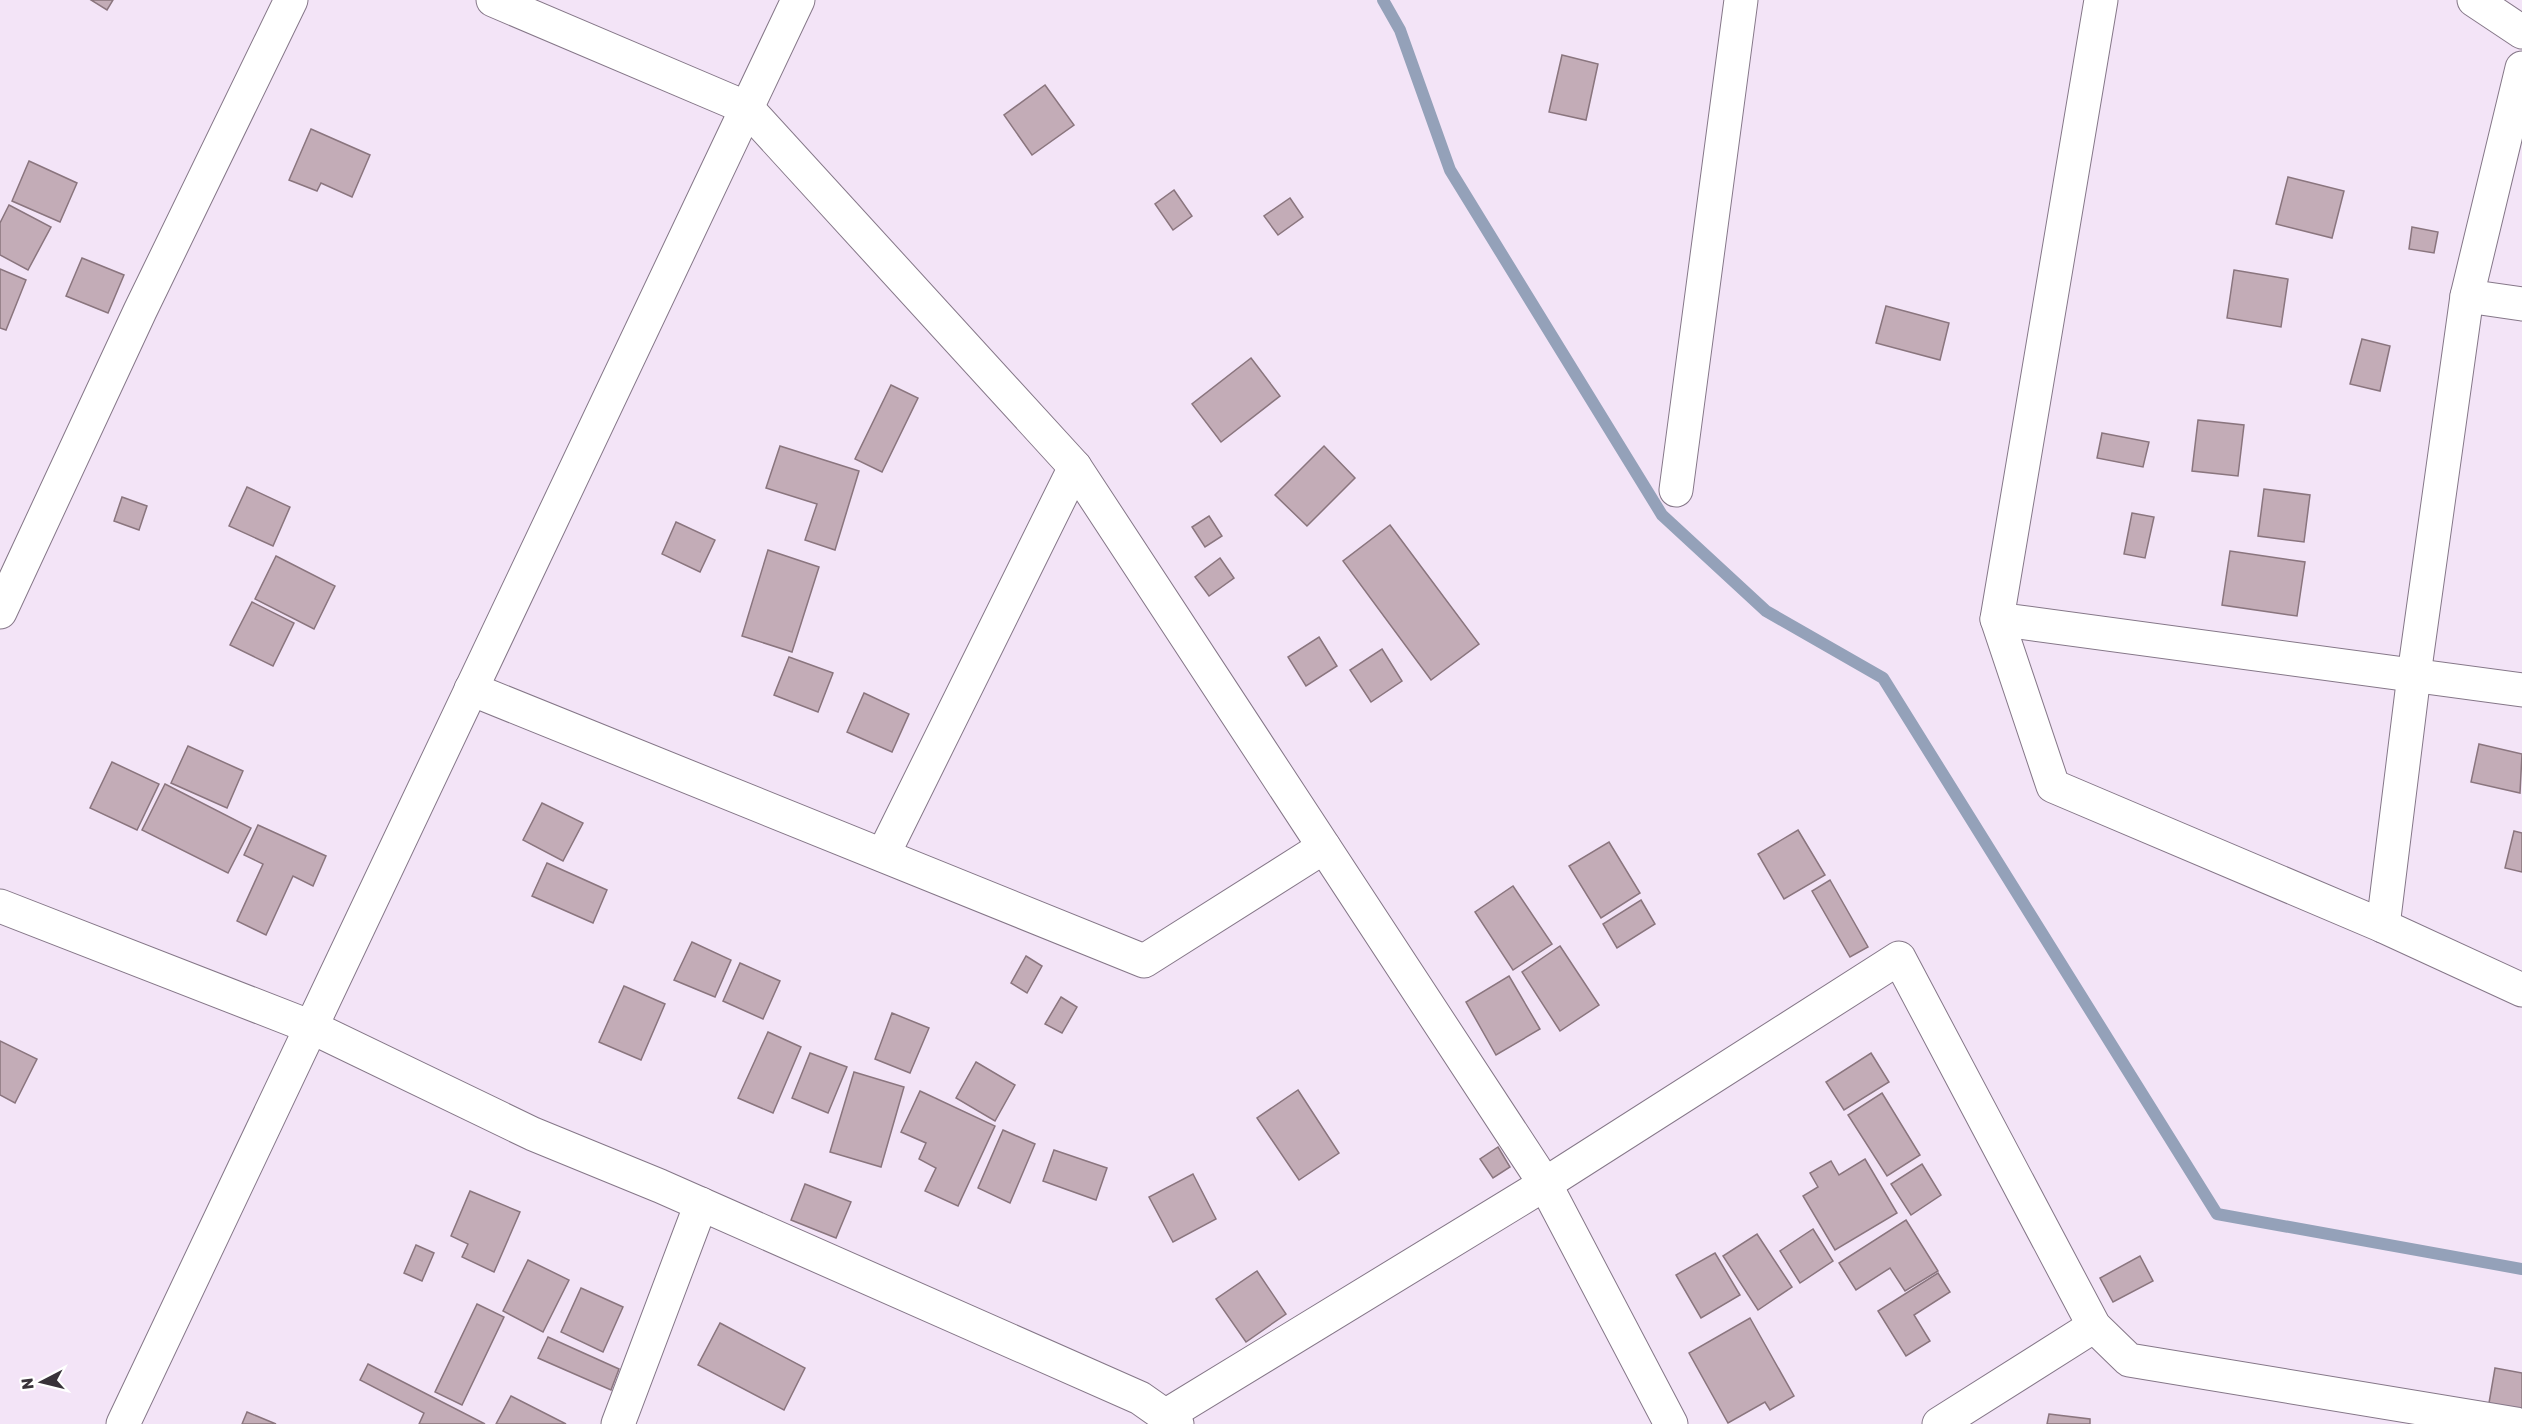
<svg xmlns="http://www.w3.org/2000/svg" width="2522" height="1424" font-family="Rubik,sans-serif">
<style>
.lines{fill:none;stroke-linecap:round;stroke-linejoin:round}
.stream{stroke:#94a1b9;stroke-width:12}
.building{fill:#c3acb7;stroke:#8a757e;stroke-width:1.5}
.street-casing{stroke:#857788;stroke-width:35}
.street{stroke:#fff;stroke-width:33}
</style>
<rect width="100%" height="100%" fill="#f3e4f7"/>
<g class="lines">
<polyline class="stream" points="1383,0 1400,30 1450,170 1662,515 1766,611 1883,678 2217,1214 2522,1269"/>
</g>
<g class="building">
<polygon points="91,0 113,0 107,10"/>
<polygon points="1562,55 1598,64 1586,120 1549,112"/>
<polygon points="1045,85 1074,125 1032,155 1004,115"/>
<polygon points="311,129 370,155 352,197 321,183 317,191 289,180"/>
<polygon points="29,161 77,183 60,222 12,201"/>
<polygon points="2288,177 2344,191 2332,238 2276,224"/>
<polygon points="1174,190 1192,216 1173,230 1155,204"/>
<polygon points="1290,198 1303,217 1278,235 1264,216"/>
<polygon points="9,205 51,227 28,270 0,255 0,223"/>
<polygon points="2412,227 2438,232 2434,253 2409,249"/>
<polygon points="82,258 124,275 108,313 66,296"/>
<polygon points="0,269 26,280 6,330 0,328"/>
<polygon points="2234,270 2288,279 2281,327 2227,318"/>
<polygon points="1886,306 1949,323 1940,360 1876,343"/>
<polygon points="2362,339 2390,346 2380,391 2350,384"/>
<polygon points="1251,358 1280,396 1221,442 1192,404"/>
<polygon points="891,385 918,398 882,472 855,459"/>
<polygon points="2198,420 2244,425 2238,476 2192,471"/>
<polygon points="2102,433 2149,442 2143,467 2097,458"/>
<polygon points="780,446 859,471 835,550 805,540 817,504 766,488"/>
<polygon points="1324,446 1355,478 1307,526 1275,495"/>
<polygon points="247,487 290,507 273,546 229,526"/>
<polygon points="2264,489 2310,495 2304,542 2258,536"/>
<polygon points="122,497 147,506 139,530 114,521"/>
<polygon points="2132,513 2154,517 2145,558 2124,554"/>
<polygon points="1209,516 1222,536 1205,547 1192,527"/>
<polygon points="676,522 715,540 700,572 662,554"/>
<polygon points="1390,525 1479,644 1431,680 1343,561"/>
<polygon points="768,550 819,567 792,652 742,636"/>
<polygon points="2230,551 2305,562 2297,616 2222,605"/>
<polygon points="276,556 335,586 314,629 255,599"/>
<polygon points="1220,558 1234,578 1209,596 1195,577"/>
<polygon points="252,602 294,623 273,666 230,645"/>
<polygon points="1319,637 1337,666 1306,686 1288,657"/>
<polygon points="1382,649 1402,681 1371,702 1350,670"/>
<polygon points="789,657 833,673 818,712 774,695"/>
<polygon points="864,693 909,714 892,752 847,732"/>
<polygon points="2479,744 2522,754 2520,793 2471,782"/>
<polygon points="188,746 243,771 227,808 171,783"/>
<polygon points="112,762 159,784 137,830 90,808"/>
<polygon points="165,784 251,828 228,873 142,830"/>
<polygon points="542,803 583,823 563,861 523,840"/>
<polygon points="258,825 326,856 313,886 293,876 266,935 237,921 263,864 244,855"/>
<polygon points="1798,830 1825,875 1784,899 1758,854"/>
<polygon points="2514,831 2522,833 2522,872 2505,868"/>
<polygon points="1609,842 1640,893 1601,918 1569,866"/>
<polygon points="547,863 607,890 593,923 532,896"/>
<polygon points="1830,880 1868,947 1850,957 1812,891"/>
<polygon points="1513,886 1552,944 1513,970 1475,912"/>
<polygon points="1641,900 1655,924 1617,948 1603,924"/>
<polygon points="692,942 731,960 715,997 674,980"/>
<polygon points="1560,946 1599,1005 1560,1031 1522,972"/>
<polygon points="1026,956 1042,966 1027,993 1011,983"/>
<polygon points="740,963 780,981 763,1019 723,1001"/>
<polygon points="1509,976 1540,1029 1496,1055 1466,1002"/>
<polygon points="624,986 665,1004 641,1060 599,1042"/>
<polygon points="1061,997 1077,1007 1062,1033 1045,1024"/>
<polygon points="892,1013 929,1028 910,1073 875,1059"/>
<polygon points="768,1032 801,1047 773,1113 738,1098"/>
<polygon points="0,1041 37,1059 15,1103 0,1095"/>
<polygon points="810,1053 847,1067 828,1113 792,1098"/>
<polygon points="1871,1053 1889,1082 1844,1110 1826,1082"/>
<polygon points="976,1062 1015,1085 995,1121 956,1098"/>
<polygon points="854,1072 904,1087 881,1167 830,1152"/>
<polygon points="1298,1090 1339,1153 1299,1180 1257,1118"/>
<polygon points="920,1091 995,1126 958,1206 925,1191 936,1168 919,1159 926,1143 901,1132"/>
<polygon points="1882,1093 1920,1155 1887,1176 1848,1115"/>
<polygon points="1003,1130 1035,1144 1010,1203 978,1188"/>
<polygon points="1498,1147 1510,1167 1493,1178 1480,1159"/>
<polygon points="1054,1150 1107,1168 1096,1200 1043,1181"/>
<polygon points="1865,1159 1897,1213 1835,1250 1803,1196 1818,1187 1810,1173 1831,1161 1839,1175"/>
<polygon points="1922,1164 1941,1195 1911,1215 1891,1184"/>
<polygon points="1193,1174 1216,1219 1173,1242 1149,1197"/>
<polygon points="805,1184 851,1202 836,1238 791,1220"/>
<polygon points="470,1191 520,1212 494,1272 462,1257 468,1244 451,1236"/>
<polygon points="1906,1220 1938,1271 1905,1291 1890,1268 1856,1290 1839,1263"/>
<polygon points="1813,1229 1833,1261 1800,1283 1780,1251"/>
<polygon points="1757,1234 1792,1287 1758,1310 1723,1256"/>
<polygon points="416,1245 434,1253 422,1281 404,1273"/>
<polygon points="1715,1253 1740,1295 1701,1318 1676,1275"/>
<polygon points="2140,1256 2153,1281 2113,1302 2100,1278"/>
<polygon points="528,1260 569,1280 543,1332 503,1311"/>
<polygon points="1257,1271 1286,1314 1246,1342 1216,1299"/>
<polygon points="1938,1273 1950,1292 1914,1315 1930,1341 1906,1356 1878,1311"/>
<polygon points="581,1288 623,1307 603,1352 561,1332"/>
<polygon points="477,1304 504,1317 462,1405 435,1392"/>
<polygon points="1750,1318 1794,1396 1770,1410 1765,1402 1728,1423 1689,1353"/>
<polygon points="720,1323 805,1368 784,1410 698,1365"/>
<polygon points="548,1337 619,1369 611,1390 538,1358"/>
<polygon points="368,1364 485,1424 419,1424 424,1413 360,1380"/>
<polygon points="2495,1368 2522,1373 2522,1415 2488,1409"/>
<polygon points="511,1396 566,1424 496,1424"/>
<polygon points="247,1412 276,1424 242,1424"/>
<polygon points="2049,1414 2090,1419 2090,1424 2047,1424"/>
</g>
<g class="lines">
<defs>
<g id="street">
<polyline points="493,0 747,108 1075,467 1545,1184 1671,1424"/>
<polyline points="2101,0 1997,619 2522,690"/>
<polyline points="2474,0 2522,32"/>
<polyline points="2467,296 2522,304"/>
<polyline points="1676,490 1741,0"/>
<polyline points="0,612 140,311 291,0"/>
<polyline points="1997,619 2053,786 2383,926 2522,990"/>
<polyline points="471,689 1144,961 1324,847"/>
<polyline points="883,855 1075,467"/>
<polyline points="0,906 311,1027 533,1134 660,1186 1140,1398 1177,1424"/>
<polyline points="2383,926 2414,675 2467,296 2522,68"/>
<polyline points="1165,1416 1545,1184 1899,958 2094,1326 2129,1360 2516,1424"/>
<polyline points="123,1424 798,0"/>
<polyline points="618,1424 701,1204"/>
<polyline points="1939,1424 2094,1326"/>
</g>
</defs>
<use href="#street" class="street-casing"/>
<use href="#street" class="street"/>
</g>
<g transform="translate(42 1382) rotate(263)" stroke="#ffffff" stroke-width="4.5" paint-order="stroke">
<path d="M0-4.5L10 22L0 15L-10 22Z" fill="#383239"/>
<text y="-9" font-size="16" font-weight="bold" text-anchor="middle" fill="#383239">N</text>
</g>
</svg>
